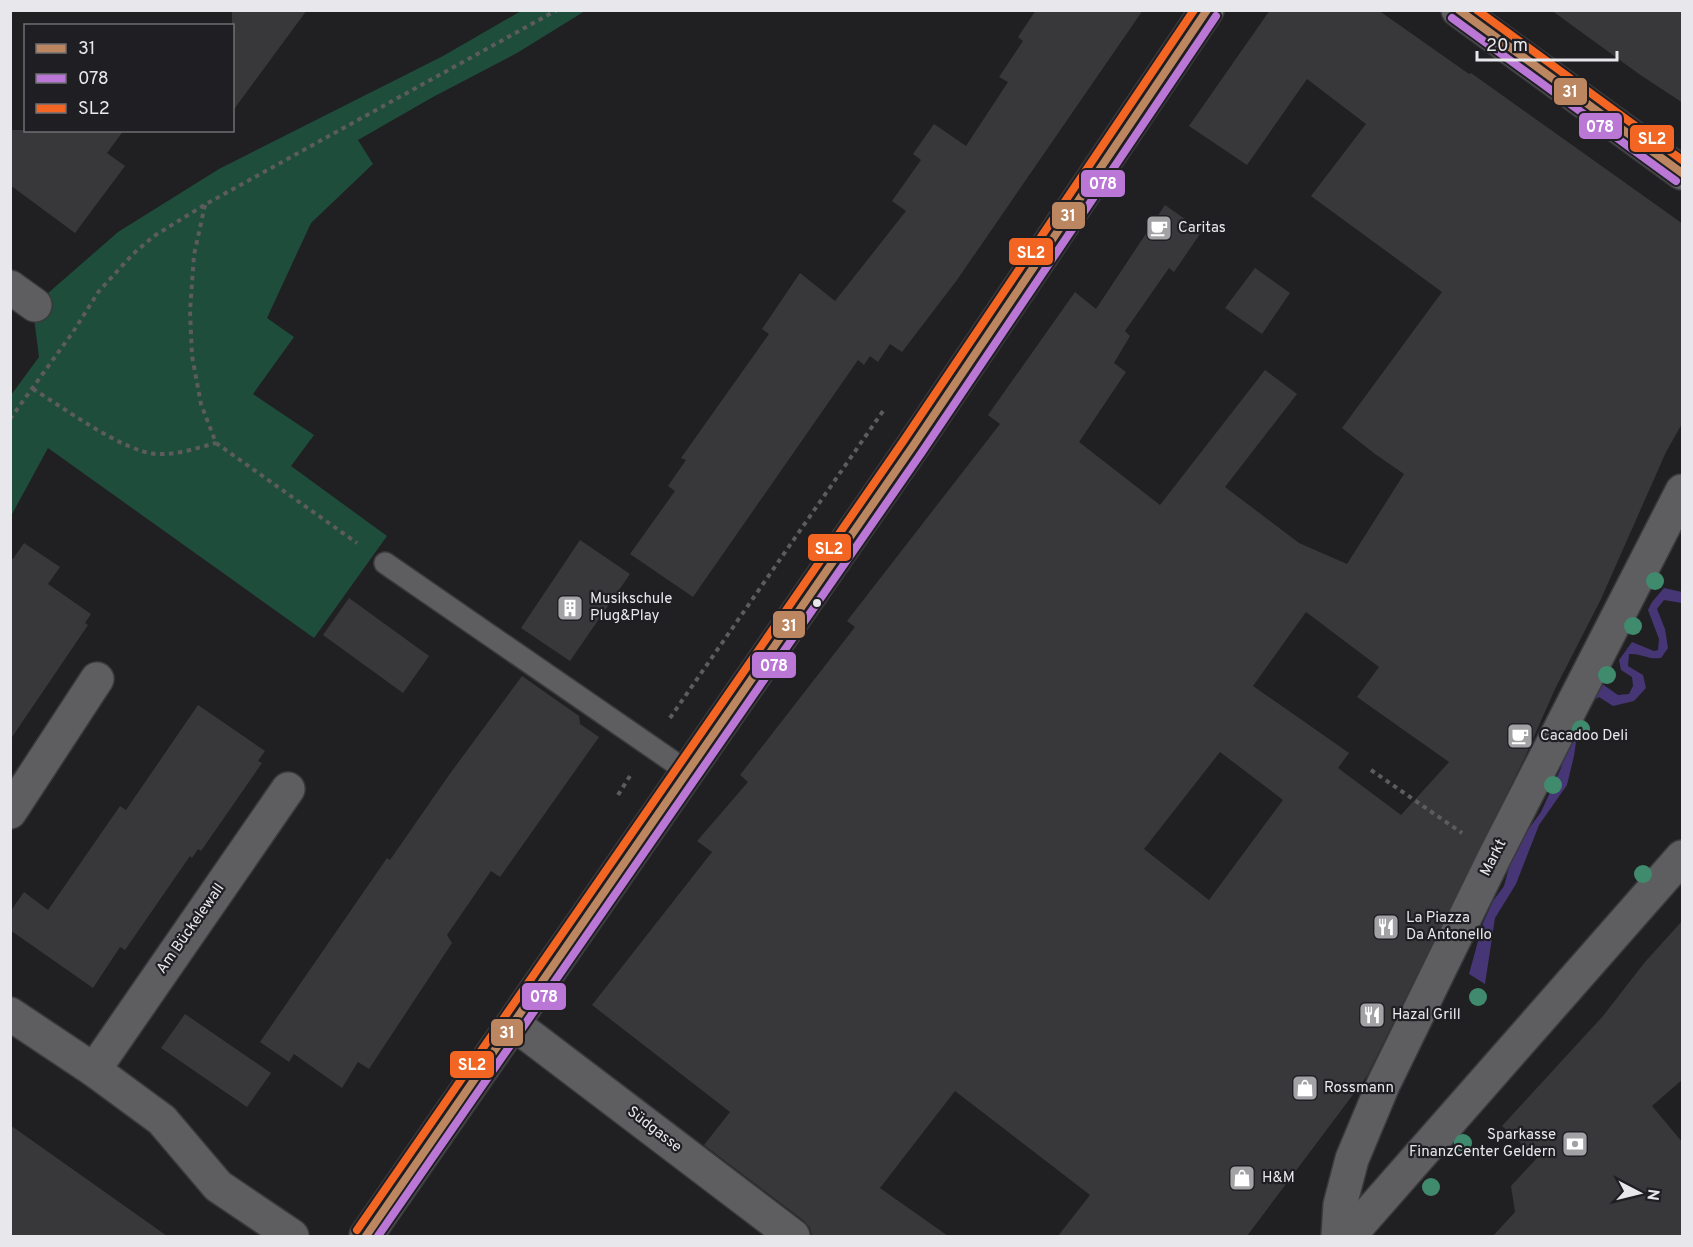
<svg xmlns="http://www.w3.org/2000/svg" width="1693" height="1247" font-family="Overpass,sans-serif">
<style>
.forest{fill:#1f4d3b}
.water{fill:#473675}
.building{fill:#38383a;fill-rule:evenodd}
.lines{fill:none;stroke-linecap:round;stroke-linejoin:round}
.lane-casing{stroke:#3a393c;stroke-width:24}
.street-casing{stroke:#3a393c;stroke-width:36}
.secondary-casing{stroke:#3a393c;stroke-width:36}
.path{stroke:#5c5b5e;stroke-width:4;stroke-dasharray:4.5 4.5;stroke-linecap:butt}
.lane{stroke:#5e5d60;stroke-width:21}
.street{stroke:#5e5d60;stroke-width:33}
.secondary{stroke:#5e5d60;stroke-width:33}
.bus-1-casing{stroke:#1f1e23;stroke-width:12}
.bus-2-casing{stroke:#1f1e23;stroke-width:12}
.bus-3-casing{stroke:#1f1e23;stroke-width:12}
.bus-1{stroke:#bb8660;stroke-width:8}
.bus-2{stroke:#ba77d6;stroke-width:8}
.bus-3{stroke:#f26522;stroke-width:8}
.tree{fill:#408b6e}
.bus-dot{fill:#e8e8ec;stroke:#1f1e23;stroke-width:2}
.labels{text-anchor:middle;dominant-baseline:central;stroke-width:4.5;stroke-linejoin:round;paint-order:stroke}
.poi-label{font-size:15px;fill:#e8e8ec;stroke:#1f1e23;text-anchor:start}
.street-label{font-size:15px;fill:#e8e8ec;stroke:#1f1e23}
.line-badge{stroke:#1f1e23;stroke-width:2}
.badge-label{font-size:16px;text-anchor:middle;font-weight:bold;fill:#fff}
</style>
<rect width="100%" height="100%" fill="#201f22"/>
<polygon class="forest" points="521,11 585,11 517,53 433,97 358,140 373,164 311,223 267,318 294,337 253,394 314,435 291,466 387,536 314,638 48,448 11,516 11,395 39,357 34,318 47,294 118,232 219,169 443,56"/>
<path class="water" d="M1664 588 1682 592V603L1664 600 1657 609 1665 629 1668 648 1661 658C1648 660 1642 653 1629 654L1628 666 1643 675 1646 688 1634 701 1613 706 1599 697 1586 705 1578 728 1574 756 1567 785 1539 825 1516 884 1495 918 1485 984 1469 974 1483 923 1493 901 1504 886 1514 849 1541 812 1561 768 1570 724 1598 681 1618 695 1629 694 1633 686 1632 677 1621 670 1619 660 1632 642 1654 651 1658 650 1659 639 1648 610 1652 602Z"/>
<g class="building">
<polygon points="232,10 307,10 232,112"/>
<polygon points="1036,10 1143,10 957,280 902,352 890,344 878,362 870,356 864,365 858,360 693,597 630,554 675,491 668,486 686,460 681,458 769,334 762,329 800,273 835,301 906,211 892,201 921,160 913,154 934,124 966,146 1008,82 999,77 1023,41 1018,37"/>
<path d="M1270 10H1378L1469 74 1471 73 1683 224V422L1666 452 1601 599 1555 689 1525 757 1367 1076 1247 1236H1058L1090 1195 955 1091 880 1188 948 1236H812L810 1228 804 1221 704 1145 730 1112 592 1005 712 852 697 841 748 782 740 775 855 627 847 621 1000 424 988 415 1075 292 1096 309 1165 205 1202 231 1174 272 1169 268 1125 331 1130 336 1114 363 1126 372 1079 442 1160 505 1265 370 1297 394 1225 487 1299 543 1347 564 1404 474 1375 454 1342 428 1442 292 1311 196 1366 124 1307 79 1247 165 1189 126ZM1306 612 1379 667 1357 697 1449 762 1401 815 1338 768 1349 753 1253 686ZM1220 752 1283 800 1209 900 1144 849Z"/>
<polygon points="1551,10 1683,10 1683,103 1639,74"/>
<polygon points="10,130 124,130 107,153 125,166 75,233 10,185"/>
<polygon points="1255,268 1290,293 1262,334 1225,308"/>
<polygon points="580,540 630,574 570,661 521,628"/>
<polygon points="24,543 60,567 48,584 91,614 85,623 88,625 10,740 10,558 13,559"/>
<polygon points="349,598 429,656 403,693 323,635"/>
<polygon points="522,676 579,716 580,724 599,737 500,877 491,871 447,935 452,943 369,1069 358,1062 342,1088 294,1054 289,1062 260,1042 387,858 390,860 449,775"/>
<polygon points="198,705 265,751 258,761 262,763 201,851 198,849 192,858 190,856 125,950 120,947 93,988 10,930 10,912 24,892 48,910 120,806 126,810"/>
<polygon points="1683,920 1683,1079 1652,1106 1683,1143 1683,1236 1493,1236 1515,1212 1511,1186 1537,1158 1502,1126 1603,1016 1645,962"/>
<polygon points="185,1014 271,1073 247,1107 161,1048"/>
<polygon points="10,1125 78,1173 167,1236 10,1236"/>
</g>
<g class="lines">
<defs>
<polyline id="lane" points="385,563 688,772"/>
<g id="street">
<polyline points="1458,10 1682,173"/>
<polyline points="10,287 35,305"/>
<polyline points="10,812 97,679"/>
<polyline points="10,1014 94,1070 162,1120 218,1186 292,1236"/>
<polyline points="514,1024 793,1236"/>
<polyline points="94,1070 288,789"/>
<polyline points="1338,1236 1340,1205 1352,1159 1383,1085 1495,856 1682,491"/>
<polyline points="1349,1236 1682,857"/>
</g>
<polyline id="secondary" points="366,1236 913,446 1207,10"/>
</defs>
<use href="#lane" class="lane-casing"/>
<use href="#street" class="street-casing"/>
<use href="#secondary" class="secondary-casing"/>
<g class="path">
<polyline points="205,205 194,255 190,311 192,356 201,404 216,443 357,543"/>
<path d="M33 389C64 408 122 451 156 454 177 455 197 448 216 443"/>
<polyline points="10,419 73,332 99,291 133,254 154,236 206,204 557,10"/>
<polyline points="670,718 883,411"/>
<polyline points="1371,770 1462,833"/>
<polyline points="618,795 630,776"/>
</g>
<use href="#lane" class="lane"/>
<use href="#street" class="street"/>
<use href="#secondary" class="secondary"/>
<defs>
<g id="bus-1">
<polyline points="1459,10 1682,173"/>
<polyline points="366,1236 913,446 1207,10"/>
</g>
<g id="bus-2">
<polyline points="1452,18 1676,181"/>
<polyline points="378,1236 922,452 1216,16"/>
</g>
<g id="bus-3">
<polyline points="1477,10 1682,160"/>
<polyline points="357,1230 904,440 1194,10"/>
</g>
</defs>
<use href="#bus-1" class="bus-1-casing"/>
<use href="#bus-2" class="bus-2-casing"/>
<use href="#bus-3" class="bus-3-casing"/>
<use href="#bus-1" class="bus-1"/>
<use href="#bus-2" class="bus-2"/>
<use href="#bus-3" class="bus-3"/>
</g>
<g class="tree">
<circle cx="1655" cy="581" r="9"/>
<circle cx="1633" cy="626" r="9"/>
<circle cx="1607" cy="675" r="9"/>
<circle cx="1581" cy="729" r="9"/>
<circle cx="1553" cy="785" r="9"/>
<circle cx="1643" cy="874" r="9"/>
<circle cx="1478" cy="997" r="9"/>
<circle cx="1463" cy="1143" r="9"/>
<circle cx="1431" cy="1187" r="9"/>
</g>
<defs>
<symbol id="cafe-square" viewBox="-11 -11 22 22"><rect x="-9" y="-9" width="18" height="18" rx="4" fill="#a2a2a5" stroke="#1f1e23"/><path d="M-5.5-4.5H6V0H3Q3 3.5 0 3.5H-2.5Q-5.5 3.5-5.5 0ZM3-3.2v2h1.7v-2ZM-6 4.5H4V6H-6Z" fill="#fff"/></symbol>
<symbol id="building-square" viewBox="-11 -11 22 22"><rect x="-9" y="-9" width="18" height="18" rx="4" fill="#a2a2a5" stroke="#1f1e23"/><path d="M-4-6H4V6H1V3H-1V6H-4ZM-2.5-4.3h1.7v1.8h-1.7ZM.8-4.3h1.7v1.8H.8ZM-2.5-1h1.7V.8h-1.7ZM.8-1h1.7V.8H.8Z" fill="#fff"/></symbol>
<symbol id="restaurant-square" viewBox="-11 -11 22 22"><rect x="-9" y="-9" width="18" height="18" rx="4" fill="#a2a2a5" stroke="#1f1e23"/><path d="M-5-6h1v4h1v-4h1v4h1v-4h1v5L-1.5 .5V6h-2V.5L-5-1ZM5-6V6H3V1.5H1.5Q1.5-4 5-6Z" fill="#fff"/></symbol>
<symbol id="shop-square" viewBox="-11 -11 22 22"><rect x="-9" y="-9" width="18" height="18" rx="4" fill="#a2a2a5" stroke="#1f1e23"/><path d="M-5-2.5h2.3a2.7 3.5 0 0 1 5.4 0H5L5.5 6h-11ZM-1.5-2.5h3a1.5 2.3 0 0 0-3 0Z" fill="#fff"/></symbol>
<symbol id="bank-square" viewBox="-11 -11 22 22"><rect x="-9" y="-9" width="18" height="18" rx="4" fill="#a2a2a5" stroke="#1f1e23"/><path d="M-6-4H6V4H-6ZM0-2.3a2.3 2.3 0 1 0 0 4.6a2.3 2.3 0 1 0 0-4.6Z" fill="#fff"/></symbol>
</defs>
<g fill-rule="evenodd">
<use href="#cafe-square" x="1144" y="213" width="30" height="30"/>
<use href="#building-square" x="555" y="593" width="30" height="30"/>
<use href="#cafe-square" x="1505" y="721" width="30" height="30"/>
<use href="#restaurant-square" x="1371" y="912" width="30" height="30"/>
<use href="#restaurant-square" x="1357" y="1000" width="30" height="30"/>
<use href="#shop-square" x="1290" y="1073" width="30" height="30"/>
<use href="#bank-square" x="1560" y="1129" width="30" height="30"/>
<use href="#shop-square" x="1227" y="1163" width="30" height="30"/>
</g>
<circle class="bus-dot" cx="817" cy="603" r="5"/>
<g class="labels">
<g class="poi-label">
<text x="1178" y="228">Caritas</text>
<text x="590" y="599">Musikschule<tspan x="590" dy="17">Plug&amp;Play</tspan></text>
<text x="1540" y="736">Cacadoo Deli</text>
<text x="1406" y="918">La Piazza<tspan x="1406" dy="17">Da Antonello</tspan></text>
<text x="1392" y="1015">Hazal Grill</text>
<text x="1324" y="1088">Rossmann</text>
<text x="1556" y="1135" text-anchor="end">Sparkasse<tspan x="1556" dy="17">FinanzCenter Geldern</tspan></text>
<text x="1262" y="1178">H&amp;M</text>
</g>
<g class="street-label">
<text transform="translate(1494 858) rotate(-63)">Markt</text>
<text transform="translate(191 929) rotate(-55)">Am Bückelewall</text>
<text transform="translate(654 1130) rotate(38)">Südgasse</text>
</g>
</g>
<g class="line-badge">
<rect x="1553" y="77" width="35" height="29" rx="6" fill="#bb8660"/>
<rect x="1578" y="112" width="45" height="28" rx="6" fill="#ba77d6"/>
<rect x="1629" y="124" width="46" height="29" rx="6" fill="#f26522"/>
<rect x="1080" y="169" width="46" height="29" rx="6" fill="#ba77d6"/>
<rect x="1051" y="201" width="35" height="29" rx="6" fill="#bb8660"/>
<rect x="1008" y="237" width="46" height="29" rx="6" fill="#f26522"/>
<rect x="807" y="533" width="45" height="29" rx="6" fill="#f26522"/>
<rect x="772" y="610" width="34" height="29" rx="6" fill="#bb8660"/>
<rect x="751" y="651" width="46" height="28" rx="6" fill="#ba77d6"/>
<rect x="521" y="982" width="46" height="29" rx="6" fill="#ba77d6"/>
<rect x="490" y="1018" width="34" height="29" rx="6" fill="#bb8660"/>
<rect x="449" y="1050" width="46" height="29" rx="6" fill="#f26522"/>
</g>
<g class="badge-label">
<text x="1570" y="97">31</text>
<text x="1600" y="132">078</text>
<text x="1652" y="144">SL2</text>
<text x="1103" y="189">078</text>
<text x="1068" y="221">31</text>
<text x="1031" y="258">SL2</text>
<text x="829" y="554">SL2</text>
<text x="789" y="631">31</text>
<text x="774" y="671">078</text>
<text x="544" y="1002">078</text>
<text x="507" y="1038">31</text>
<text x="472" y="1070">SL2</text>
</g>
<rect width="1693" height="1247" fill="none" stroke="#e8e8ec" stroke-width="24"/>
<rect x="24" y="24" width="210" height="108" fill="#1f1e23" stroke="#6f6f73" stroke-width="1.5"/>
<rect x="36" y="44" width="30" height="9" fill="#bb8660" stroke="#6f6f73" stroke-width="1.5"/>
<text x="78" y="54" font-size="18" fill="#e8e8ec">31</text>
<rect x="36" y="74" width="30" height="9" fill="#ba77d6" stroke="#6f6f73" stroke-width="1.5"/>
<text x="78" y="84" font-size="18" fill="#e8e8ec">078</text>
<rect x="36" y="104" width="30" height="9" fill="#f26522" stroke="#6f6f73" stroke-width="1.5"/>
<text x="78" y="114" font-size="18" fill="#e8e8ec">SL2</text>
<g transform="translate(1639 1193) rotate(97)" stroke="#1f1e23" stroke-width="4.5" paint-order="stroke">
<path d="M0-4.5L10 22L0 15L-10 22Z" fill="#e8e8ec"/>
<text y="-9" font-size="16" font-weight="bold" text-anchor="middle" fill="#e8e8ec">N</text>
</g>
<path d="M1477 51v9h140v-9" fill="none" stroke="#e8e8ec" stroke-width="3"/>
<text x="1486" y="51" font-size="18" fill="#e8e8ec" stroke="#1f1e23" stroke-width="4.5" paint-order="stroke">20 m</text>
</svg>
